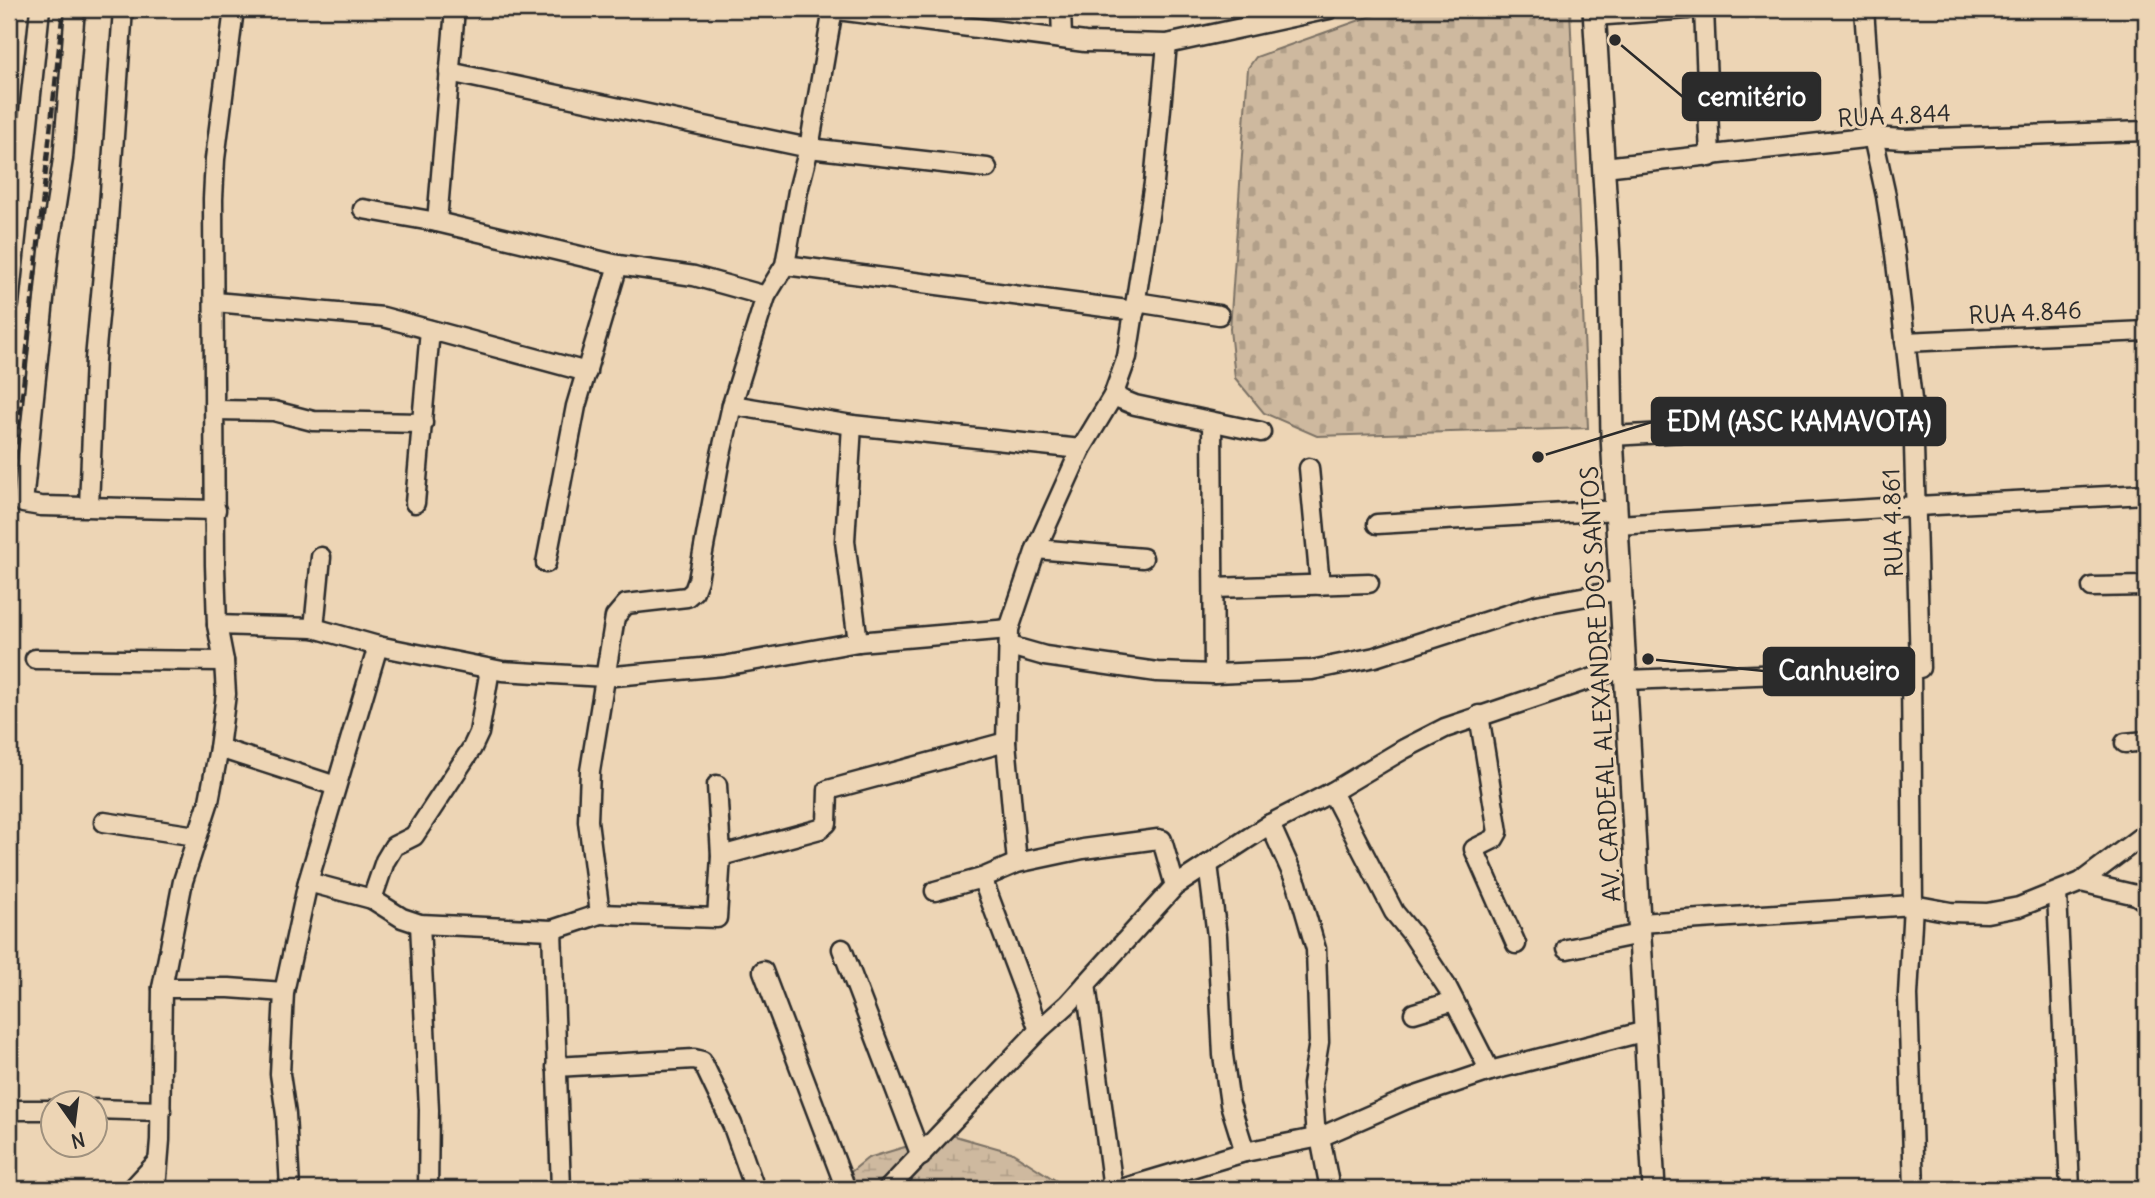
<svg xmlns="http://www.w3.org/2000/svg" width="2155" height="1198" font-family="Delius,sans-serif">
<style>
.wetland{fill:url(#wetland-marsh);stroke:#7c7265;stroke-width:2}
.cemetery{fill:url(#cemetery-stones);stroke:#7c7265;stroke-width:2}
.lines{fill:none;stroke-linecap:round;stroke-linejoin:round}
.minor-casing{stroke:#2b2b2b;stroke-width:23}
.tertiary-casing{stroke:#2b2b2b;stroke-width:26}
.minor{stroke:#edd5b5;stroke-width:18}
.tertiary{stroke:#edd5b5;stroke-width:21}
.rail{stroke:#2b2b2b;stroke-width:4.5;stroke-dasharray:10 5;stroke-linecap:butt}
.labels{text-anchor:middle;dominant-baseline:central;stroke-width:6;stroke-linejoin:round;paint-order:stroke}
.street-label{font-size:24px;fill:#2b2b2b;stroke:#edd5b5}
.leader{fill:none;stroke:#2b2b2b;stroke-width:2.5}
.callout-dot{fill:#2b2b2b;stroke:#edd5b5;stroke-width:2.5}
.callout{fill:#2b2b2b;stroke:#2b2b2b;stroke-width:2.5}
.callout-label{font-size:26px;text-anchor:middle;font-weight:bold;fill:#fff}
</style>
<defs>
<pattern id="wetland-marsh" width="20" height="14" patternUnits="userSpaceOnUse" patternTransform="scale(1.75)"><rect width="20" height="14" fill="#ceb99f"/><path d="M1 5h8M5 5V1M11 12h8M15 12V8" fill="none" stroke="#b19f89"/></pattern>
<pattern id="cemetery-stones" width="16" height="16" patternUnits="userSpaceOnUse" patternTransform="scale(1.75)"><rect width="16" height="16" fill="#ceb99f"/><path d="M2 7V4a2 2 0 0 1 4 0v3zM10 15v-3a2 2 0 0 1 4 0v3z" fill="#b19f89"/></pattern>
</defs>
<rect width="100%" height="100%" fill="#edd5b5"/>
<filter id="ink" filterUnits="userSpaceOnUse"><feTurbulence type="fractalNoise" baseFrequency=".0143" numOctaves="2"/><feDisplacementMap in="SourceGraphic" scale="14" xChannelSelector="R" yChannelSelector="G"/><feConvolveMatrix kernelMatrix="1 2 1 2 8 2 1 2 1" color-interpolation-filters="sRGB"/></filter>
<g filter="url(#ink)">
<polygon class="wetland" points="948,1134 1011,1152 1069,1189 830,1189 868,1158"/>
<polygon class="cemetery" points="1391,9 1570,9 1588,428 1317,436 1264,413 1235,378 1230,329 1248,68 1256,57"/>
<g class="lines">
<defs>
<g id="minor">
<polyline points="75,9 63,159 49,251 23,503 41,506 216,510"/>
<polyline points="830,9 1085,42 1167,44 1329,9"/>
<polyline points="1061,9 1062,38"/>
<polyline points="1704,9 1710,157"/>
<polyline points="1864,9 1873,137 1886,196 1895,254 1913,408 1920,668 1911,669 1913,905 1908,995 1914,1189"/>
<polyline points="1594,16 1688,9"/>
<polyline points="449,72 809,148 987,168"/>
<polyline points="1604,167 1873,137 1903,139 2146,131"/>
<polyline points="363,209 437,222 618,265 694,276 766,296"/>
<polyline points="437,222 455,9"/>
<polyline points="785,265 1135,311"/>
<polyline points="215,302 383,317 587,372"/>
<polyline points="1136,302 1219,315"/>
<polyline points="9,304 40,9"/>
<polyline points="1905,342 2146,331"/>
<polyline points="1113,396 1135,405 1261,432"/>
<polyline points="732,405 852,425 1081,449"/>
<polyline points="215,410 274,411 313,421 423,423"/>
<polyline points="1212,422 1214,674"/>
<polyline points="852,425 845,541 858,642"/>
<polyline points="1612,436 1718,430 1913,408"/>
<polyline points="1309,468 1320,585"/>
<polyline points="415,503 430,330"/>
<polyline points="89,506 95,359 108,220 123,9"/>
<polyline points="1377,524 1617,510"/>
<polyline points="1618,525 1917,506 2146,494"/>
<polyline points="1036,549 1143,558"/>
<polyline points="546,563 576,406 618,265"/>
<polyline points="2092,587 2146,586"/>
<polyline points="1214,588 1369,583"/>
<polyline points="217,625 314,628 378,646 502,671 604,677 723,666 858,642 1009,629"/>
<polyline points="314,628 321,557"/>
<polyline points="1010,646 1045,656 1157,672 1214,674 1312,670 1375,657 1537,605 1621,590"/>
<polyline points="35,659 224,661"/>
<polyline points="1627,680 1911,669"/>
<polyline points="1479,715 1498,832 1494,839 1474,849 1516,944"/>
<polyline points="2125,743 2146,741"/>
<polyline points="219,748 336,786"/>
<polyline points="1332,792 1394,912 1412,934 1447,987 1490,1071"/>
<polyline points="104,822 196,836"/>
<polyline points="1270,824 1297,884 1316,949 1319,1042 1312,1084 1316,1138"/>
<polyline points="721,856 820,829 827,823 828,790 1006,742"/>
<polyline points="1017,863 1006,742 1009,629 1036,549 1081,449 1113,396 1127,357 1154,183 1167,44"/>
<polyline points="1208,864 1217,936 1223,1055 1230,1104 1245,1152"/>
<polyline points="982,878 1039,1030"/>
<polyline points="308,882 372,899 402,918 420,924 552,930"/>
<polyline points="2081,882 2136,895 2146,902"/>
<polyline points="935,891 982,878 1017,863 1083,849 1158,839 1162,840 1175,886"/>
<polyline points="2057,893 2070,1189"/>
<polyline points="372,899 385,861 394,846 414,836 472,748 479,733 490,669"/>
<polyline points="600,914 717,918 721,856 717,785"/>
<polyline points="1640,923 1913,905 1951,912 1987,913 2019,907 2081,882 2146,833"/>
<polyline points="420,924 429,1110 428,1189"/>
<polyline points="842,949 921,1156"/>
<polyline points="1567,949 1640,934"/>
<polyline points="763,971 846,1189"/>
<polyline points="1086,984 1113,1189"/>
<polyline points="162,988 229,988 284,992"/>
<polyline points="1414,1013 1454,1001"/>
<polyline points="556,1067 694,1059 702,1061 732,1124 755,1189"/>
<polyline points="94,1109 161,1111"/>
<polyline points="9,1110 52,1110"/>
<polyline points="1320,1137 1330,1189"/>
<polyline points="132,1189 157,1162"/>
<polyline points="156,1189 160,1140 162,988 183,881 209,801 219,748 226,694 224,661 217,625 215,565 213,199 215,159 234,9"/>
<polyline points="290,1189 286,1114 280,1074 284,992 308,882 378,646"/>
<polyline points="561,1189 552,930 600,914 588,821 590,771 615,617 626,604 687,597 694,591 698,580 720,459 732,405 766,296 785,265 798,191 809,148 833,9"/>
<polyline points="888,1189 1039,1030 1068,1004 1175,886 1270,824 1332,792 1404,749 1445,728 1626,667"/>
<polyline points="1121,1189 1245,1152 1320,1137 1407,1099 1490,1071 1646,1031"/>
</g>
<polyline id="tertiary" points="1594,9 1609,258 1612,436 1654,1189"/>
</defs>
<use href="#minor" class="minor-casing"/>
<use href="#tertiary" class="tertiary-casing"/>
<use href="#minor" class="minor"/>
<use href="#tertiary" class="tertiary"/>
<polyline class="rail" points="9,519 63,9"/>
</g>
</g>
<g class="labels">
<g class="street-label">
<text transform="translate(1894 115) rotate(-3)">RUA 4.844</text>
<text transform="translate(2025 312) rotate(-3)">RUA 4.846</text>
<text transform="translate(1892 523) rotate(-92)">RUA 4.861</text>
<text transform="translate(1600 684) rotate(-93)">AV. CARDEAL ALEXANDRE DOS SANTOS</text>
</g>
</g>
<path class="leader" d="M1615 40L1683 97M1538 457L1652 422M1648 659L1764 671"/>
<g class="callout-dot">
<circle cx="1615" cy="40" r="7"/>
<circle cx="1538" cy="457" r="7"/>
<circle cx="1648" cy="659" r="7"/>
</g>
<g class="callout">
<rect x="1683" y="73" width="137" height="47" rx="7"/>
<rect x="1652" y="398" width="293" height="47" rx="7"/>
<rect x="1764" y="648" width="150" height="47" rx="7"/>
</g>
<g class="callout-label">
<text x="1752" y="106">cemitério</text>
<text x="1799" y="431">EDM (ASC KAMAVOTA)</text>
<text x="1839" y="680">Canhueiro</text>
</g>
<rect width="2155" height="1198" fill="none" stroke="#edd5b5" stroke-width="35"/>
<rect x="18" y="18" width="2120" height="1163" fill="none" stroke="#2b2b2b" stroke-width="2.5" filter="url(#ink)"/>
<g transform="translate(74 1124) rotate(166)"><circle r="33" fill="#edd5b5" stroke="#9f917e" stroke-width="2"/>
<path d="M0-5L12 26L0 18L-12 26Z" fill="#2b2b2b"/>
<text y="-10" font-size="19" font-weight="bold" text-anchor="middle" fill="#2b2b2b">N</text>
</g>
</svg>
